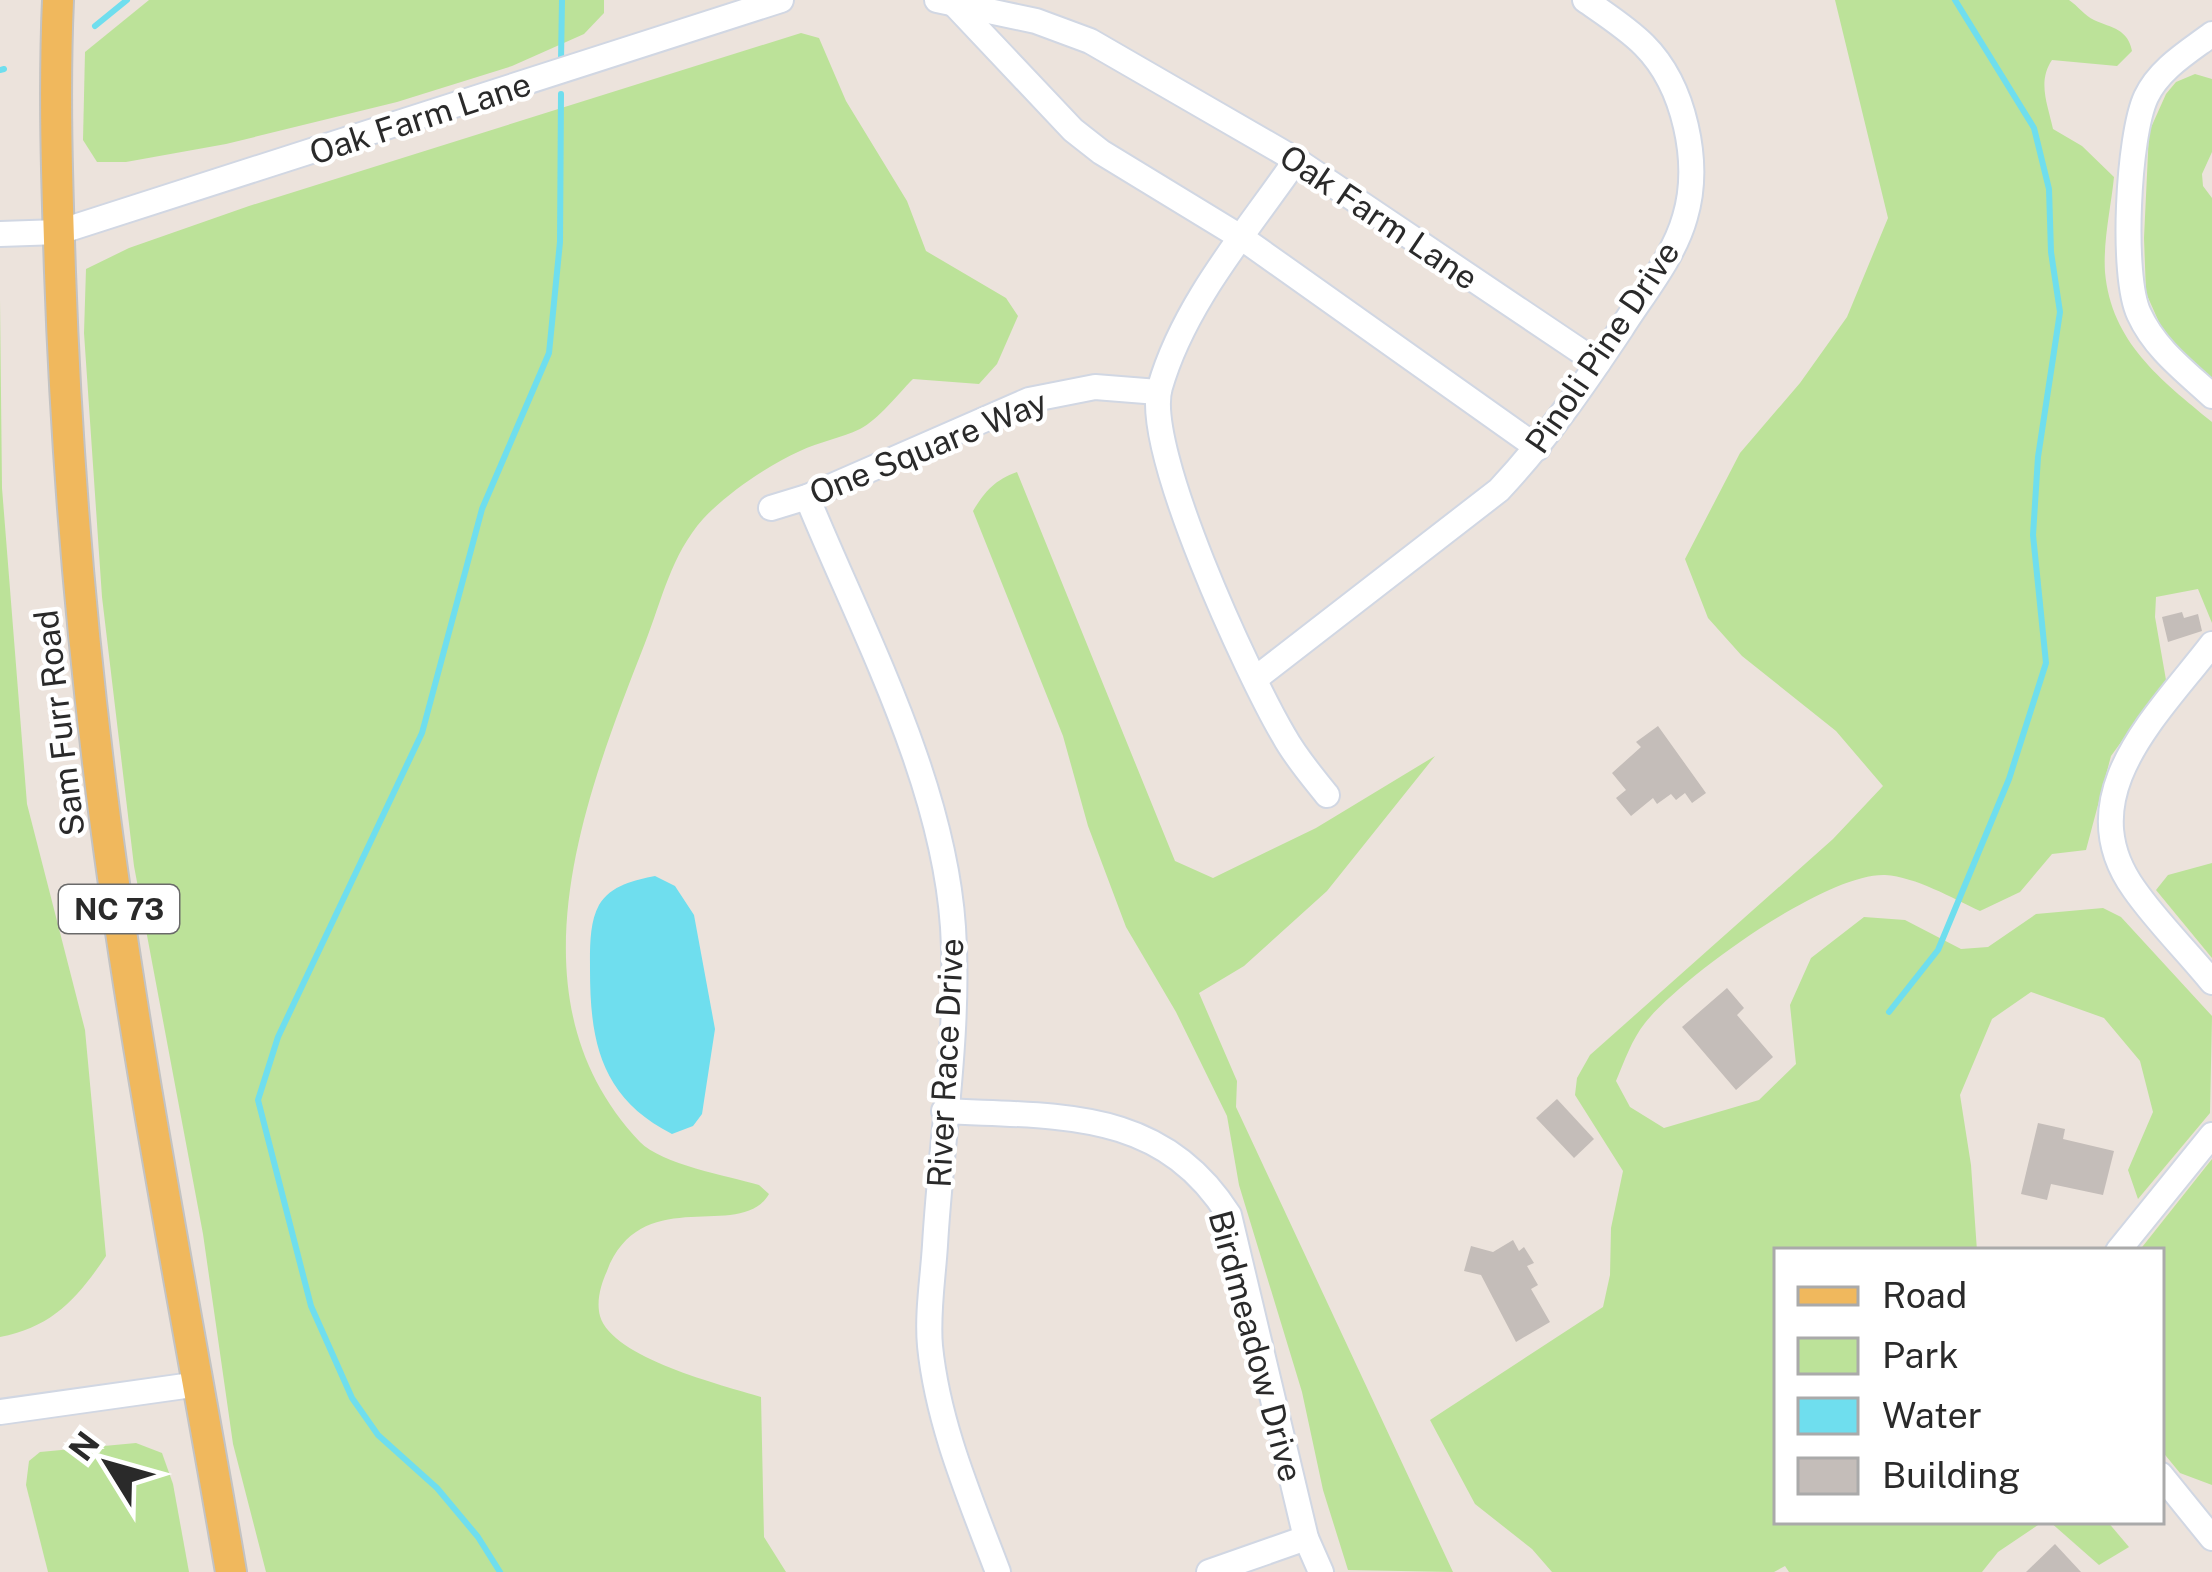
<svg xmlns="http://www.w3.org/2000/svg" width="2212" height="1572" font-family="'Public Sans',sans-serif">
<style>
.green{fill:#bce299}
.water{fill:#6fdeee}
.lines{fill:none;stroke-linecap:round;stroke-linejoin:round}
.stream{stroke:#6fdeee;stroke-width:6}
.building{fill:#c4bdb9}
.minor-casing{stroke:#d1d7e3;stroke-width:28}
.major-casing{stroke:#c3c3c3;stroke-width:34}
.minor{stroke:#fff;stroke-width:24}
.major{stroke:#f0b85d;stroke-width:30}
.labels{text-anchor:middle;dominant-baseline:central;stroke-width:9;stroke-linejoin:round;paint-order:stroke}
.shield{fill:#fff;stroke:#6a6a6a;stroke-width:3}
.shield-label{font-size:30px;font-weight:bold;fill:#2a2a2a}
.street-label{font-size:33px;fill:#2a2a2a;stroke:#fff}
</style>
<rect width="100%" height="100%" fill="#ece3dc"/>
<g class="green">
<polygon points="149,0 604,0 604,13 584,34 512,66 397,102 226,144 126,162 97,162 83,140 85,52"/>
<path d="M1835 0H2069C2078 6 2085 16 2094 20 2112 28 2128 29 2132 51L2117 66 2052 60C2037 82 2048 105 2053 129L2082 146 2114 177C2111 207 2103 241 2105 272 2111 342 2161 380 2212 422V623L2198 589 2156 597 2155 617 2166 680 2111 756 2086 850 2052 854 2020 892 1980 911C1952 898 1916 877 1885 875 1825 873 1682 977 1645 1023 1632 1039 1624 1062 1616 1081L1630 1107 1664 1128 1759 1100 1796 1064 1790 1005 1811 958 1864 917 1905 920 1961 949 1988 947 2036 914 2103 908 2121 917 2212 1016 2210 1113 2138 1199 2128 1170 2153 1112 2140 1061 2104 1018 2031 992 1992 1019 1960 1095 1971 1165 1977 1251H1777V1521H2044L1998 1552 1982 1572H1789L1785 1566 1774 1572H1552L1532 1549 1475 1504 1430 1420 1603 1307 1610 1275 1611 1228 1623 1171 1575 1095 1577 1078 1590 1055 1833 839 1883 786 1836 731 1742 656 1708 618 1685 559 1740 453 1800 383 1847 317 1888 218Z"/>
<path d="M801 33 819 38 846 101 907 201 926 251 1006 298 1018 316 997 364 979 384 913 379C897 395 879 419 860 429 841 438 819 442 800 451 768 465 726 494 703 519 671 555 662 600 645 643 584 799 505 1000 640 1142 661 1164 728 1176 759 1185L769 1194C741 1243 642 1181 607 1271 601 1284 596 1301 600 1316 612 1358 722 1385 761 1397L764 1537 786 1572H266L233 1444 203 1234 134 866 102 597 84 333 86 269 129 248 249 206Z"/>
<polygon points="2195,74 2212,79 2212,152 2202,174 2203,186 2212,198 2212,380 2166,338 2146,293 2144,238 2149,132 2166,94 2176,82"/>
<path d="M0 300 2 488 27 804 85 1030 106 1256C77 1299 52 1327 0 1337Z"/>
<path d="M1017 472 1175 861 1213 878 1316 828 1435 756 1327 891 1244 966 1199 993 1237 1081 1236 1107 1453 1572 1348 1570 1323 1490 1302 1392 1239 1185 1227 1116 1176 1012 1126 927 1088 826 1063 736 973 511C985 491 995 480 1017 472Z"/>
<polygon points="2212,863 2212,958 2156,890 2168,875"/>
<polygon points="2212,1159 2212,1485 2180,1473 2161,1450 2161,1251 2139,1251"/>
<polygon points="136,1443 162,1453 173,1484 189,1572 48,1572 26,1485 29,1461 40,1452"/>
<polygon points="2049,1521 2107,1521 2129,1547 2099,1565"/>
</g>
<path class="water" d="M655 876 675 886 694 915 715 1029 702 1114 693 1126 672 1134C602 1098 590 1044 590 970 590 950 589 923 599 905 611 885 635 880 655 876Z"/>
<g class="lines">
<g class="stream">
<polyline points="95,26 127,0"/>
<polyline points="561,60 562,0"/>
<polyline points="0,70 4,69"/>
<polyline points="1889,1012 1938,950 2009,779 2046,663 2033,535 2038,457 2060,312 2051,252 2049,189 2034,128 1955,0"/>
<polyline points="500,1572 478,1537 437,1488 378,1435 352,1398 311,1306 258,1100 278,1037 422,733 482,509 549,353 560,242 561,94"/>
</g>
</g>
<g class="building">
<polygon points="2182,612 2184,618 2198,614 2202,631 2168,642 2162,617"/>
<polygon points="1658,726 1706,793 1692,803 1685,793 1676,800 1671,794 1657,804 1653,798 1631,816 1616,798 1626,790 1612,773 1641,747 1636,742"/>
<polygon points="1727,988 1744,1008 1737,1015 1773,1057 1736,1090 1682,1027"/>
<polygon points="1557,1099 1594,1139 1574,1158 1536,1118"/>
<polygon points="2038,1123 2065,1129 2063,1139 2114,1151 2103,1195 2051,1184 2047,1200 2021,1194"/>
<polygon points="1513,1240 1519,1251 1524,1247 1534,1263 1527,1266 1538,1285 1531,1289 1550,1322 1516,1342 1481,1275 1464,1271 1471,1246 1493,1252"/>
<polygon points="2055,1544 2081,1572 2026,1572"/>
</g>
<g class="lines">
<defs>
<g id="minor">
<polyline points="937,0 1036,21 1090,41 1296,160 1598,363"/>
<polyline points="954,4 1073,130 1101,152 1242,238 1538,448"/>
<path d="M2212 34C2188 52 2159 69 2146 97 2128 136 2121 276 2139 314 2155 349 2185 371 2212 396"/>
<path d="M1296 160C1248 230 1184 303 1160 387 1142 447 1249 677 1284 736 1296 758 1312 776 1327 795"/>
<polyline points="0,234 59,232 781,0"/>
<path d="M807 497C862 631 943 780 953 927 960 1032 941 1140 935 1245 933 1278 927 1313 930 1346 938 1425 970 1498 998 1572"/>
<polyline points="771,508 807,497 1029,400 1095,387 1158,392"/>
<path d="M2212 644C2158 715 2068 796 2134 889 2157 922 2187 951 2212 982"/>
<path d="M1255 679 1499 490C1546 440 1583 386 1621 329 1643 294 1674 257 1685 217 1701 163 1685 86 1644 45 1627 28 1605 14 1585 0"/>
<path d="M944 1111C1057 1117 1161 1107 1229 1215L1306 1538 1321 1572"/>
<polyline points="2118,1251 2212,1135"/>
<polyline points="0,1412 199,1384"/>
<polyline points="2161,1475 2212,1538"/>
<polyline points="1209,1572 1306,1538"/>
</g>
<path id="major" d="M58 0C54 90 57 181 60 272 66 447 80 621 102 795 135 1055 187 1314 231 1572"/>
</defs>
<use href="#minor" class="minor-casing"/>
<use href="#major" class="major-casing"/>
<use href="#minor" class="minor"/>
<use href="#major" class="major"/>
</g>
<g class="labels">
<rect class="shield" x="59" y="885" width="120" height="48" rx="9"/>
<g class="shield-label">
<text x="119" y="909">NC 73</text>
</g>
<g class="street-label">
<text transform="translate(420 118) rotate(-18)">Oak Farm Lane</text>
<text transform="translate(1379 217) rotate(34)">Oak Farm Lane</text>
<text transform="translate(1602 347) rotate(-56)">Pinoli Pine Drive</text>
<text transform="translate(928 447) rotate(-22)">One Square Way</text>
<text transform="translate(59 723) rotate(-97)">Sam Furr Road</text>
<text transform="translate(945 1063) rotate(-87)">River Race Drive</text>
<text transform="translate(1256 1346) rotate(75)">Birdmeadow Drive</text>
</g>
</g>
<rect x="1774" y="1248" width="390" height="276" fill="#ffffff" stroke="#aaaaaa" stroke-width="3"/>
<rect x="1798" y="1287" width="60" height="18" fill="#f0b85d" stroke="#aaaaaa" stroke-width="3"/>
<text x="1882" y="1308" font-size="36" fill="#2a2a2a">Road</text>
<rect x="1798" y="1338" width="60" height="36" fill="#bce299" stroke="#aaaaaa" stroke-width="3"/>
<text x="1882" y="1368" font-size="36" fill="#2a2a2a">Park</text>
<rect x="1798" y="1398" width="60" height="36" fill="#6fdeee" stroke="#aaaaaa" stroke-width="3"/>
<text x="1882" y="1428" font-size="36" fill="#2a2a2a">Water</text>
<rect x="1798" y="1458" width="60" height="36" fill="#c4bdb9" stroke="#aaaaaa" stroke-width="3"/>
<text x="1882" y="1488" font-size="36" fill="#2a2a2a">Building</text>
<g transform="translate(108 1464) rotate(307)" stroke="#ffffff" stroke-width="9" paint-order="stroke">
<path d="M0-9L21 45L0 30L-21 45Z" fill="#2a2a2a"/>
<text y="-18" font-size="33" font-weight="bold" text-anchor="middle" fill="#2a2a2a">N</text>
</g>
</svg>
